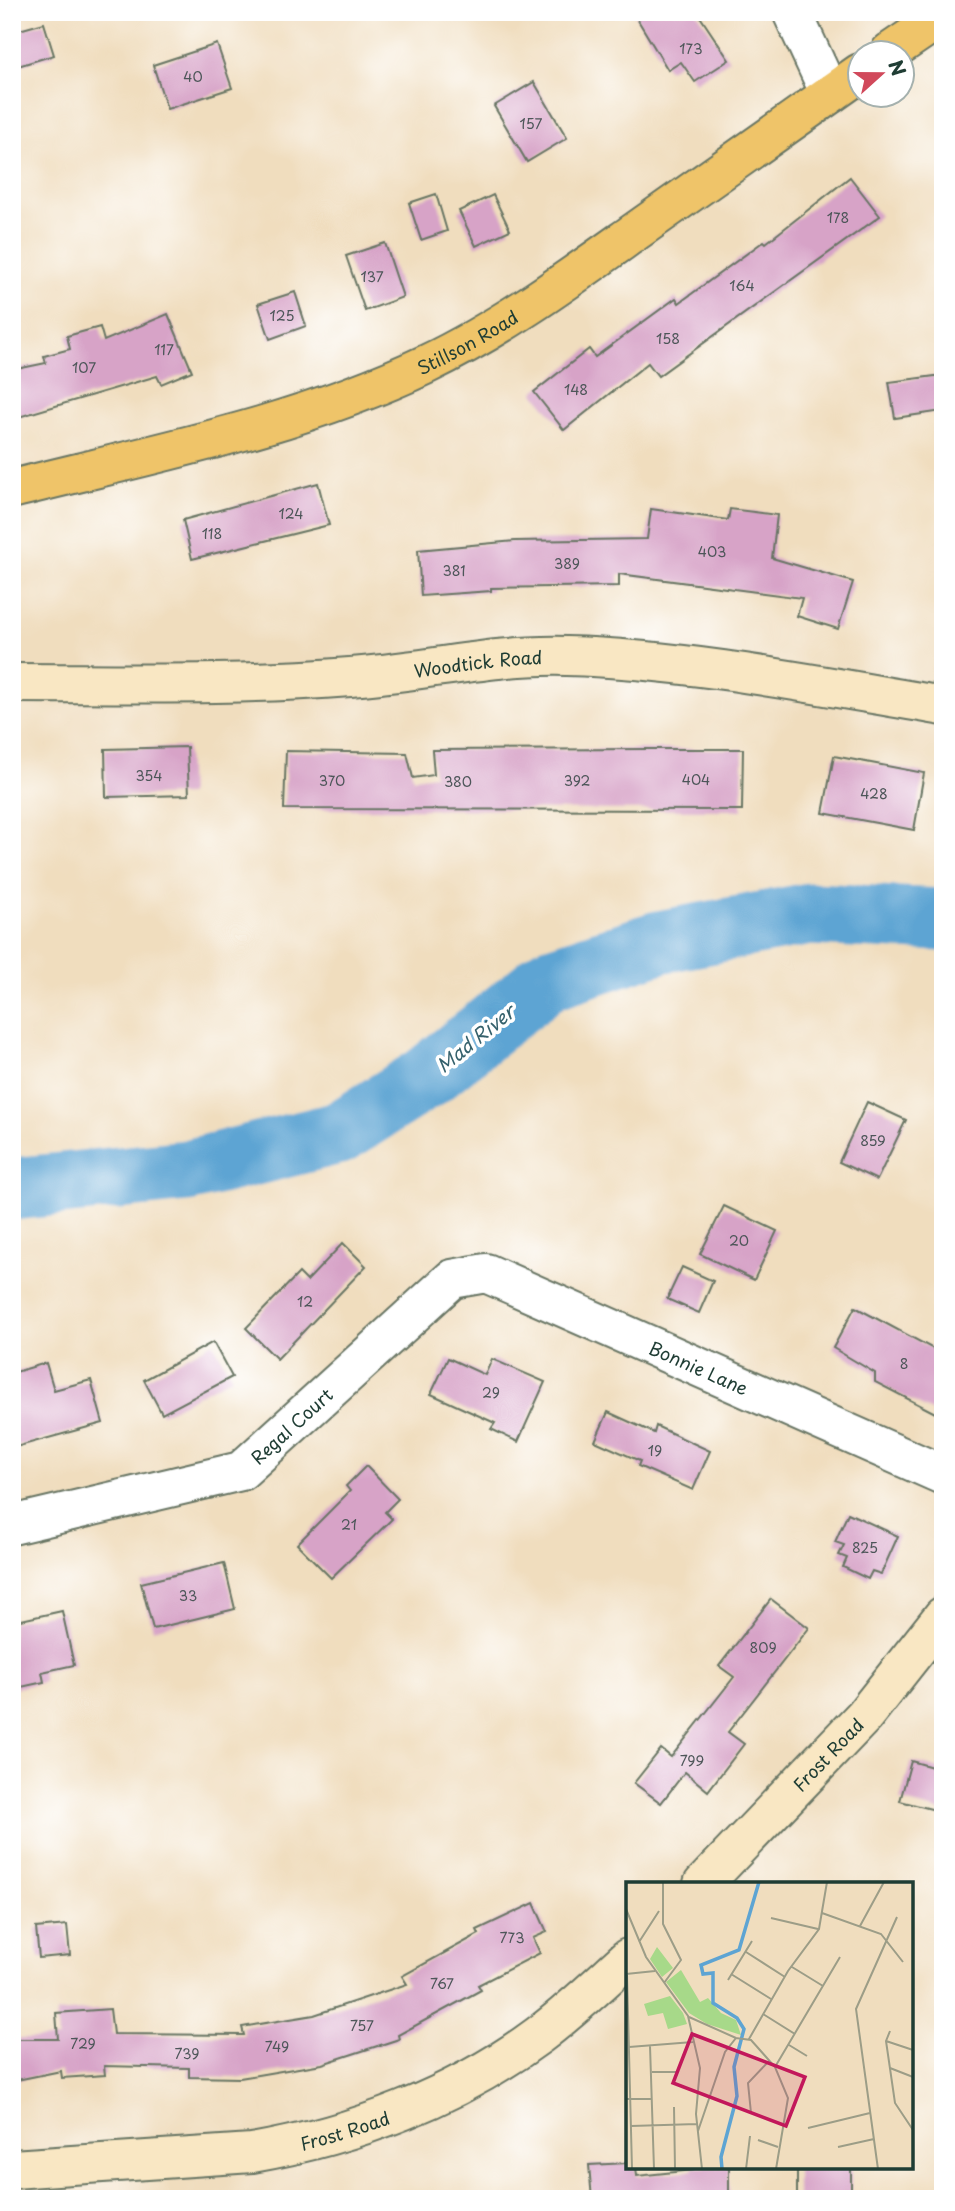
<svg xmlns="http://www.w3.org/2000/svg" width="955" height="2211" font-family="'Playpen Sans',sans-serif">
<style>
.lines{fill:none;stroke-linecap:round;stroke-linejoin:round}
.river{stroke:#5da4d3;stroke-width:63}
.building{fill:#d7a3c7}
.street-casing{stroke:#687564;stroke-width:42}
.secondary-casing{stroke:#687564;stroke-width:42}
.primary-casing{stroke:#687564;stroke-width:42}
.street{stroke:#fff;stroke-width:38}
.secondary{stroke:#f9e7c3;stroke-width:38}
.primary{stroke:#efc469;stroke-width:38}
.labels{text-anchor:middle;dominant-baseline:central;stroke-width:7;stroke-linejoin:round;paint-order:stroke}
.number-label{font-size:14px;fill:#4d5659}
.street-label{font-size:18px;fill:#1f3d34;stroke:#fff}
.water-label{font-size:19px;font-style:italic;fill:#35616c;stroke:#fff}
.inset-river{fill:none;stroke:#5da4d3;stroke-width:3.5}
.inset-road{fill:none;stroke:#9c9d87;stroke-width:2}
.view{fill:#c2185b;fill-opacity:0.15;stroke:#c2185b;stroke-width:3.5}
.inset-edge{fill:none;stroke:#1f3d34;stroke-width:3.5}
</style>
<rect width="100%" height="100%" fill="#fff"/>
<filter id="ink" filterUnits="userSpaceOnUse"><feTurbulence type="fractalNoise" baseFrequency=".0143" numOctaves="2"/><feDisplacementMap in="SourceGraphic" scale="14" xChannelSelector="R" yChannelSelector="G"/><feConvolveMatrix kernelMatrix="1 2 1 2 8 2 1 2 1" color-interpolation-filters="sRGB"/></filter>
<filter id="wash" filterUnits="userSpaceOnUse"><feTurbulence type="fractalNoise" baseFrequency=".00686" numOctaves="4" result="noise"/><feDisplacementMap in="SourceGraphic" scale="28" xChannelSelector="R" yChannelSelector="G"/><feGaussianBlur stdDeviation="1.57" result="paint"/><feColorMatrix in="noise" values="0 0 0 0 0 0 0 0 0 0 0 0 0 0 0 0 0 1.4 0 .05"/><feComposite in="paint" operator="in"/></filter>
<g filter="url(#wash)">
<rect width="100%" height="100%" fill="#f0ddbe"/>
<g class="lines">
<polyline class="river" points="12,1189 187,1171 339,1133 427,1077 548,979 659,942 810,914 943,920"/>
</g>
<g id="blocks">
<g class="building">
<polygon points="633,12 697,12 729,60 695,82 681,62 668,70"/>
<polygon points="44,23 54,55 18,66 12,47 12,32"/>
<polygon points="217,44 232,88 167,109 153,65"/>
<polygon points="534,82 567,138 527,162 494,106"/>
<polygon points="850,177 880,216 658,376 648,363 564,430 534,392 589,349 595,357 676,298 679,303 764,241 766,243"/>
<polygon points="436,194 447,231 421,240 409,203"/>
<polygon points="493,195 510,230 476,246 459,211"/>
<polygon points="385,243 403,297 365,311 346,256"/>
<polygon points="295,292 306,326 270,339 258,304"/>
<polygon points="168,314 192,371 161,384 157,376 12,419 12,370 46,363 44,356 70,349 67,336 100,327 104,341"/>
<polygon points="943,375 943,411 895,418 889,382"/>
<polygon points="318,483 329,525 192,559 183,520"/>
<polygon points="651,509 728,520 730,509 777,515 772,558 853,582 838,629 797,616 802,598 619,574 619,586 491,588 491,591 421,596 418,550 515,541 647,539"/>
<polygon points="187,747 189,795 106,797 105,749"/>
<polygon points="649,749 743,749 742,810 284,809 286,751 407,753 413,778 434,775 432,750"/>
<polygon points="834,756 924,773 914,830 823,813"/>
<polygon points="867,1102 906,1120 877,1180 839,1162"/>
<polygon points="724,1206 777,1231 754,1280 700,1254"/>
<polygon points="343,1243 366,1266 277,1359 246,1328 299,1273 307,1281"/>
<polygon points="682,1267 713,1281 699,1313 667,1299"/>
<polygon points="855,1307 943,1354 943,1417 875,1382 875,1373 833,1348"/>
<polygon points="213,1342 232,1377 162,1414 144,1380"/>
<polygon points="448,1358 485,1375 492,1359 545,1382 518,1442 491,1429 495,1423 431,1394"/>
<polygon points="46,1363 54,1390 91,1380 103,1423 12,1448 12,1373"/>
<polygon points="608,1412 654,1433 656,1426 710,1451 693,1490 638,1466 640,1461 595,1441"/>
<polygon points="366,1466 398,1499 385,1512 392,1519 331,1578 297,1544 350,1491 346,1486"/>
<polygon points="848,1513 898,1536 881,1574 872,1571 868,1579 843,1567 847,1558 839,1555 844,1545 835,1542"/>
<polygon points="224,1563 235,1609 153,1629 141,1583"/>
<polygon points="771,1599 809,1628 728,1732 744,1744 708,1791 685,1772 661,1803 634,1783 661,1749 671,1757 734,1677 719,1666"/>
<polygon points="62,1611 74,1665 42,1672 44,1682 12,1689 12,1622"/>
<polygon points="911,1761 943,1770 943,1812 900,1801"/>
<polygon points="534,1903 547,1932 533,1938 540,1953 478,1985 481,1990 398,2035 399,2039 322,2064 240,2078 189,2077 189,2068 104,2066 105,2075 62,2078 61,2071 12,2081 12,2039 58,2039 56,2013 110,2009 113,2034 244,2035 242,2027 314,2015 407,1984 402,1976 479,1934 477,1930"/>
<polygon points="67,1925 70,1955 39,1958 36,1928"/>
<polygon points="628,2163 628,2167 636,2167 637,2176 693,2170 693,2167 729,2167 729,2199 592,2199 589,2165"/>
<rect x="797" y="2167" width="54" height="32"/>
</g>
</g>
</g>
<g filter="url(#ink)">
<use href="#blocks" fill-opacity="0" stroke="#687564" stroke-width="2"/>
<g class="lines">
<defs>
<g id="street">
<polyline points="792,12 830,94"/>
<path id="s1" d="M12 1525 241 1471 452 1279 486 1273 943 1475"/>
</g>
<g id="secondary">
<path id="s2" d="M12 683C125 683 238 686 350 677 422 672 494 654 566 656 687 659 823 686 943 706"/>
<path id="s3" d="M703 1884 864 1716 943 1616"/>
<path id="s4" d="M12 2169 252 2153C354 2135 456 2097 539 2035 571 2011 599 1984 628 1958"/>
</g>
<g id="primary">
<polyline points="890,52 943,16"/>
<path id="s5" d="M12 489C151 454 297 426 427 364 500 329 566 281 632 234 708 180 784 126 860 73"/>
</g>
</defs>
<use href="#street" class="street-casing"/>
<use href="#secondary" class="secondary-casing"/>
<use href="#primary" class="primary-casing"/>
<use href="#street" class="street"/>
<use href="#secondary" class="secondary"/>
<use href="#primary" class="primary"/>
</g>
</g>
<g class="labels">
<g class="number-label">
<text x="691" y="48">173</text>
<text x="193" y="76">40</text>
<text x="531" y="123">157</text>
<text x="838" y="217">178</text>
<text x="372" y="276">137</text>
<text x="742" y="285">164</text>
<text x="282" y="315">125</text>
<text x="668" y="338">158</text>
<text x="164" y="349">117</text>
<text x="84" y="367">107</text>
<text x="576" y="389">148</text>
<text x="291" y="513">124</text>
<text x="212" y="533">118</text>
<text x="712" y="551">403</text>
<text x="567" y="563">389</text>
<text x="454" y="570">381</text>
<text x="149" y="775">354</text>
<text x="696" y="779">404</text>
<text x="332" y="780">370</text>
<text x="577" y="780">392</text>
<text x="458" y="781">380</text>
<text x="874" y="793">428</text>
<text x="873" y="1140">859</text>
<text x="739" y="1240">20</text>
<text x="305" y="1301">12</text>
<text x="904" y="1363">8</text>
<text x="491" y="1392">29</text>
<text x="655" y="1450">19</text>
<text x="349" y="1524">21</text>
<text x="865" y="1547">825</text>
<text x="188" y="1595">33</text>
<text x="763" y="1647">809</text>
<text x="692" y="1760">799</text>
<text x="512" y="1937">773</text>
<text x="442" y="1983">767</text>
<text x="362" y="2025">757</text>
<text x="83" y="2043">729</text>
<text x="277" y="2046">749</text>
<text x="187" y="2053">739</text>
</g>
<g class="street-label">
<text stroke="none"><textPath href="#s5" startOffset="480">Stillson Road</textPath></text>
<text stroke="none"><textPath href="#s2" startOffset="467">Woodtick Road</textPath></text>
<text stroke="none"><textPath href="#s1" startOffset="788">Bonnie Lane</textPath></text>
<text stroke="none"><textPath href="#s1" startOffset="303">Regal Court</textPath></text>
<text stroke="none"><textPath href="#s3" startOffset="180">Frost Road</textPath></text>
<text stroke="none"><textPath href="#s4" startOffset="336">Frost Road</textPath></text>
</g>
<g class="water-label">
<text transform="translate(475 1038) rotate(-39)">Mad River</text>
</g>
</g>
<g transform="translate(626 1882)">
<rect width="287" height="287" fill="#f0ddbe"/>
<path d="M31 65 47 86 36 95 24 77ZM55 88 74 120 82 116 95 131 110 138 115 153 81 142 63 131 40 100ZM44 114 57 131 61 142 42 147 37 131 22 134 18 122Z" fill="#a7d989"/>
<path class="inset-river" d="M96 287 95 275 111 214 108 185 118 147 111 136 87 121V91L77 92 75 83 113 68 133 0"/>
<path class="inset-road" d="M37 1V42L55 78 38 101M0 27 20 75 62 134 74 186 70 232 76 287M196 31 255 52 277 80M145 36 192 47M234 44 258 0M13 60 33 29M120 70 159 95M166 85 197 104M0 92 29 89M1 92 6 287M105 92 145 117M102 98 126 59M137 132 169 152M63 135 110 156M264 149 260 159 269 221 287 248M123 157 162 89 193 47 201 0M260 159 287 168M163 163 181 174M24 164 28 287M3 165 67 160M149 185 214 75M264 186 287 195M26 190H50M0 217H26M48 225 49 287M125 231 122 201 143 179M5 244 71 242M182 246 244 231M72 249 99 170 110 156 125 158 149 185 162 216 150 287M132 258 152 265M212 265 248 257M120 287 124 254M252 287 230 127 271 35"/>
<path class="view" d="M66 152 179 195 160 244 47 201Z"/>
<rect width="287" height="287" class="inset-edge"/>
</g>
<rect width="955" height="2211" fill="none" stroke="#fff" stroke-width="42"/>
<g transform="translate(881 74) rotate(69)"><circle r="33" fill="#ffffff" stroke="#a5b1ae" stroke-width="2"/>
<path d="M0-5L12 26L0 18L-12 26Z" fill="#d1495b"/>
<text y="-10" font-size="19" font-weight="bold" text-anchor="middle" fill="#1f3d34">N</text>
</g>
</svg>
